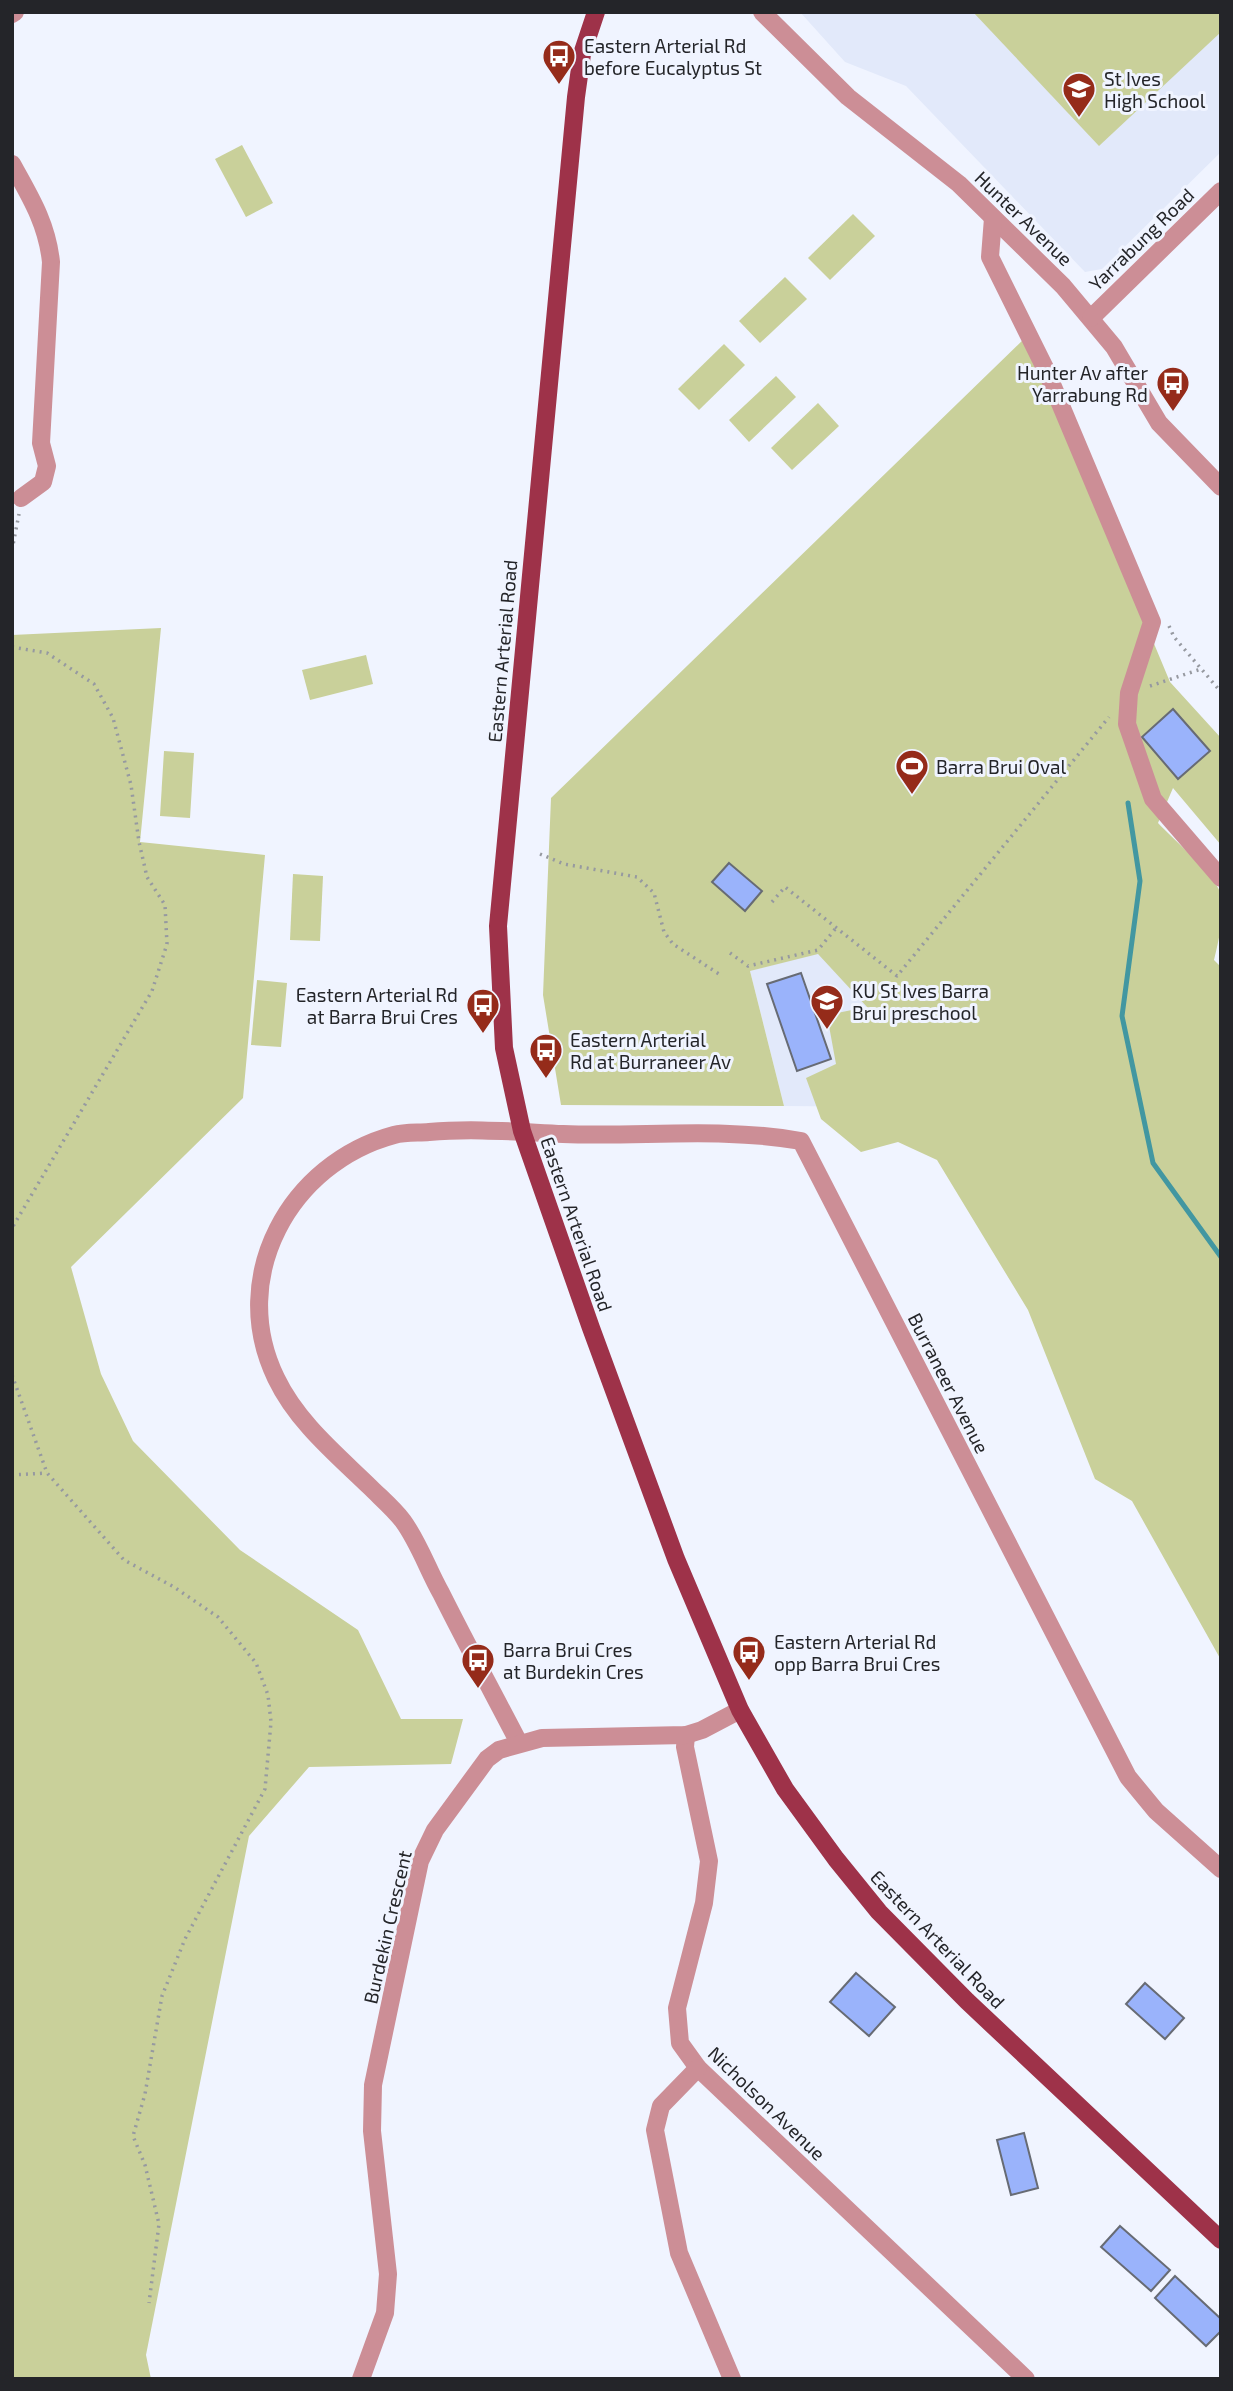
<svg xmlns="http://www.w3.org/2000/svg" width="1233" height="2391" font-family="'Exo 2',sans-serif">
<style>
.built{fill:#e2e9fa}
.green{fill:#c9d09a}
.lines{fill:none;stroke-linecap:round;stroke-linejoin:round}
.stream{stroke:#4297a1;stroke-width:5}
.building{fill:#9ab3fb;stroke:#676b74;stroke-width:2}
.path{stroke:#9699a0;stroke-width:3.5;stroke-dasharray:2 5;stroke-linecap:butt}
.minor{stroke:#cc8e96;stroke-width:18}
.major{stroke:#9e3249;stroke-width:18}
.labels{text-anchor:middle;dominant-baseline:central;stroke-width:6;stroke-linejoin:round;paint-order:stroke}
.poi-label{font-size:19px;fill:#242529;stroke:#f0f4ff;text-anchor:start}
.street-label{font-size:19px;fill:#242529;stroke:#f0f4ff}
</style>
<rect width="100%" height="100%" fill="#f0f4ff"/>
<g class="built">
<polygon points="800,12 1221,12 1221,152 1102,269 1085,272 906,86 845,62"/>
<polygon points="818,953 944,1092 903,1107 784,1106 750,971"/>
</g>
<g class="green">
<polygon points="973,12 1221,12 1221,32 1099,146"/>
<polygon points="242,145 273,203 246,217 215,159"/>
<polygon points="853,214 875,236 830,280 808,258"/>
<polygon points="785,277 807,299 760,343 739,321"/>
<path d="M1026 337 1170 682 1221 738V845L1173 788 1158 823C1173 839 1214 874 1221 894 1226 909 1218 944 1214 960L1221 967V1660L1132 1501 1095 1479 1028 1310 937 1160 898 1142 861 1152 821 1119 806 1078 836 1064 827 1015 867 1007 818 954 750 971 784 1106 561 1105 543 995 551 798Z"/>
<polygon points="724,344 745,365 699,410 678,389"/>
<polygon points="776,376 796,397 749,442 729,420"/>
<polygon points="818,403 839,426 792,470 771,448"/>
<polygon points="161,628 140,842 265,855 243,1098 71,1267 101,1374 133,1441 240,1550 358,1630 401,1719 463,1719 451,1764 309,1767 249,1836 146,2355 151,2379 12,2379 12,635"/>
<polygon points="366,655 373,684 310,700 302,670"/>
<polygon points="164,751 194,753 190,818 160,816"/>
<polygon points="293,874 323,876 320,941 290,940"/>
<polygon points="257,980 287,983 281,1047 251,1045"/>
</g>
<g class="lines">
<polyline class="stream" points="1128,803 1140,881 1122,1016 1153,1163 1221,1257"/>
</g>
<g class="building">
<polygon points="1173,709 1210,751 1178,779 1142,737"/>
<polygon points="729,863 762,891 745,911 712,882"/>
<polygon points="801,973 831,1059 797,1071 767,984"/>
<polygon points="856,1973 895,2007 869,2036 830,2002"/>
<polygon points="1145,1983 1184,2018 1165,2039 1126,2004"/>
<polygon points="1024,2133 1038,2188 1011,2195 997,2140"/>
<polygon points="1120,2226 1170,2270 1151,2291 1101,2247"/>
<polygon points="1175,2276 1221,2319 1221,2331 1206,2346 1155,2298"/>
</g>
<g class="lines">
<g class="path">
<polyline points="12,550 19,514"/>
<polyline points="1169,626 1174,637 1221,692"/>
<polyline points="12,647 47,653 94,684 113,718 131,785 139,842 147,877 165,905 167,944 152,991 12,1228"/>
<polyline points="1150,686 1201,669"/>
<polyline points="540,854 564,864 637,877 654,893 664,932 673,944 722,976"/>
<polyline points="772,902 785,887 897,976 1109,717"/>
<polyline points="730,953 748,966 818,950 836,928"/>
<polyline points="12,1375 47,1473 124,1560 174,1587 218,1617 256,1663 268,1695 271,1722 265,1789 185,1939 162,1996 145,2094 133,2136 145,2165 159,2224 149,2303"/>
<polyline points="12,1475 47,1473"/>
</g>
<g class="minor">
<polyline points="762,12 848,97 959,184 1063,286 1114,347 1159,423 1221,487"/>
<polyline points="12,14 15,12"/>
<path d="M12 164C31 198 47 224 51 262L41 443 47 466 43 482 21 498"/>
<polyline points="993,218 990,257 1046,370 1152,622 1129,693 1127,724 1153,799 1221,878"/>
<polyline points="1091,318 1221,191"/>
<polyline points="686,1735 685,1747 709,1861 704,1903 677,2008 680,2043 698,2068 1026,2379"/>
<path d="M519 1743C493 1693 466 1643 441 1593 428 1570 419 1543 403 1521 394 1509 381 1498 370 1487 336 1454 297 1422 276 1378 227 1277 290 1163 394 1135 405 1132 418 1133 429 1132 474 1128 518 1132 563 1134 642 1137 723 1127 801 1141L1128 1777 1156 1811 1221 1869"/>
<polyline points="698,2068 661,2106 655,2130 679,2253 732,2379"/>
<polyline points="361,2379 385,2313 388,2274 372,2131 373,2085 420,1861 435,1830 487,1759 499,1750 542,1738 686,1735 702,1730 740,1710"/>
</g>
<polyline class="major" points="596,12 582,54 576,97 498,926 504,1048 522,1131 591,1328 676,1559 740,1710 785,1789 836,1859 879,1912 967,2001 1221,2240"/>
</g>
<defs>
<symbol id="bus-pin" viewBox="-11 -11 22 30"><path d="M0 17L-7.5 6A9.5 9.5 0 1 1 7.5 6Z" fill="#952b1a" stroke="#f0f4ff"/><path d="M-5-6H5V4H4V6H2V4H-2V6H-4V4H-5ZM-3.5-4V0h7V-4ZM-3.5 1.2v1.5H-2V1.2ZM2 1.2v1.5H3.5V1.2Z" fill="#fff"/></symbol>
<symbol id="school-pin" viewBox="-11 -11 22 30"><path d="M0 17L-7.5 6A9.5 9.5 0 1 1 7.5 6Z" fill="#952b1a" stroke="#f0f4ff"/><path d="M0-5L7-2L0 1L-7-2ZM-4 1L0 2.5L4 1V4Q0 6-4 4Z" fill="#fff"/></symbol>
<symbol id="stadium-pin" viewBox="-11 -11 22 30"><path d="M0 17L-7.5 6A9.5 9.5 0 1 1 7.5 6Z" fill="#952b1a" stroke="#f0f4ff"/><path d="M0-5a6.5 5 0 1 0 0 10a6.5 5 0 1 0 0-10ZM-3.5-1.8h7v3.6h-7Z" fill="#fff"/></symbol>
</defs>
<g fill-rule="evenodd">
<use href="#bus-pin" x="540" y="37" width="38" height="52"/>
<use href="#school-pin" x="1060" y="70" width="38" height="52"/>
<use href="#bus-pin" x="1154" y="364" width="38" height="52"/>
<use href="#stadium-pin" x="893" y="747" width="38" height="52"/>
<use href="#school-pin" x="808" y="982" width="38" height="52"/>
<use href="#bus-pin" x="464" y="986" width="38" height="52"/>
<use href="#bus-pin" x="527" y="1031" width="38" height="52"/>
<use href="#bus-pin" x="730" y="1633" width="38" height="52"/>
<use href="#bus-pin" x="459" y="1641" width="38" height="52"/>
</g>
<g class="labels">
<g class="poi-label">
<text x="584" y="45">Eastern Arterial Rd<tspan x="584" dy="22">before Eucalyptus St</tspan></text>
<text x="1104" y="78">St Ives<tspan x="1104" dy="22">High School</tspan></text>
<text x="1148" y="372" text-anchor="end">Hunter Av after<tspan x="1148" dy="22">Yarrabung Rd</tspan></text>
<text x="936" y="766">Barra Brui Oval</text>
<text x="852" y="990">KU St Ives Barra<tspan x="852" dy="22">Brui preschool</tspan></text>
<text x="458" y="994" text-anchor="end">Eastern Arterial Rd<tspan x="458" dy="22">at Barra Brui Cres</tspan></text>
<text x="570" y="1039">Eastern Arterial<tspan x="570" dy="22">Rd at Burraneer Av</tspan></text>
<text x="774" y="1641">Eastern Arterial Rd<tspan x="774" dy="22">opp Barra Brui Cres</tspan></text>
<text x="503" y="1649">Barra Brui Cres<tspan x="503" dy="22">at Burdekin Cres</tspan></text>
</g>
<g class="street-label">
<text transform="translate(1024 218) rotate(44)">Hunter Avenue</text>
<text transform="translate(1141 239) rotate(-44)">Yarrabung Road</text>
<text transform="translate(502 651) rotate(-85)">Eastern Arterial Road</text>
<text transform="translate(577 1224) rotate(71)">Eastern Arterial Road</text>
<text transform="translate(949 1383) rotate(63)">Burraneer Avenue</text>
<text transform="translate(387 1927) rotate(-77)">Burdekin Crescent</text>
<text transform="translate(938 1939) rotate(46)">Eastern Arterial Road</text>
<text transform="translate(767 2103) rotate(44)">Nicholson Avenue</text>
</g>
</g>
<rect width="1233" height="2391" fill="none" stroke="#242529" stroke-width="28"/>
</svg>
